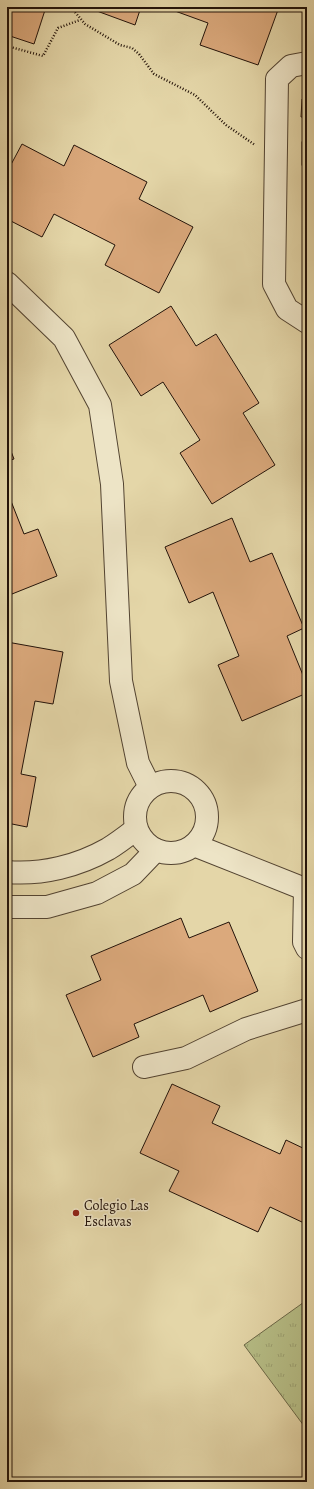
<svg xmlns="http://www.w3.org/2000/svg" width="314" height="1489" font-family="Alegreya,serif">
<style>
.grass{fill:url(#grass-tufts);stroke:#6c6848}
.building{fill:#dba97c;stroke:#221209}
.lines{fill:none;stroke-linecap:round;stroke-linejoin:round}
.minor-casing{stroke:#524331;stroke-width:24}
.path{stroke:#221209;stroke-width:2.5;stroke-dasharray:1 2;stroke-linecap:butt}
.minor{stroke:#ede4c6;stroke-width:22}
.poi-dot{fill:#8f2418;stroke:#ede4c6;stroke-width:1.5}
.labels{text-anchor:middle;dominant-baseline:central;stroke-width:3;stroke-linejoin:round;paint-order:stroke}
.poi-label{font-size:14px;fill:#221209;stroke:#ede4c6;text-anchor:start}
</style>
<defs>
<pattern id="grass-tufts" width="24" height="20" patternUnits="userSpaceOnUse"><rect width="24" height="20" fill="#b6bd86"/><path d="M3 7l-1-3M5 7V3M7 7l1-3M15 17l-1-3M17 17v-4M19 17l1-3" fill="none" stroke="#9ca172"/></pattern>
</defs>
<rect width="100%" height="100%" fill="#e4d6a8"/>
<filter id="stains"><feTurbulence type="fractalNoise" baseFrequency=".005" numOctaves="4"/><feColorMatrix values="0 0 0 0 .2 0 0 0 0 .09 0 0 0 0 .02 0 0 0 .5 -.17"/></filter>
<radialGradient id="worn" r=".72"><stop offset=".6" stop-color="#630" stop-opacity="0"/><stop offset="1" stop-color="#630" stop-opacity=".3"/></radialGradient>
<polygon class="grass" points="307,1300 307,1430 244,1345"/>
<g class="building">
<polygon points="7,7 46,7 34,44 7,35"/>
<polygon points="86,7 141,7 135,25"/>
<polygon points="164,7 279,7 258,65 200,45 208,23"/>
<polygon points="302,99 307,100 307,117 301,117"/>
<rect x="302" y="142" width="5" height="23"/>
<polygon points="22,144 64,166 74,145 147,182 139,199 193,227 159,293 105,265 115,245 54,214 42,237 7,219 7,172"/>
<polygon points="305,173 307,173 307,209 304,209"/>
<rect x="303" y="213" width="4" height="19"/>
<rect x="304" y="261" width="3" height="17"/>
<polygon points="171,306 196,346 216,334 259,403 243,413 275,465 212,504 180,453 200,440 163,382 141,396 109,345"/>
<polygon points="7,441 14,459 7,461"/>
<polygon points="7,491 24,534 38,529 57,576 7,596"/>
<polygon points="232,518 250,562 272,553 304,628 287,636 307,685 307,693 242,721 218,665 239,656 213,592 189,603 165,547"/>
<polygon points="7,642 63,652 53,704 35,701 21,774 36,777 27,827 7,823"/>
<polygon points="181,918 189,938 229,922 258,991 210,1012 203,995 134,1024 139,1037 93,1057 66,995 101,980 91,956"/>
<polygon points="172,1084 220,1106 212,1123 280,1154 286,1140 307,1150 307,1215 304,1223 270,1207 258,1232 169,1191 179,1171 140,1153"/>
</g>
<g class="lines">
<defs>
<g id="minor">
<polyline points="307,63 291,66 277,79 274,284 287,309 307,322"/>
<polyline points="7,283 64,338 100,405 112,484 121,681 138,763 150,787"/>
<circle cx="171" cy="817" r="36"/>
<polyline points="194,845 307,890"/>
<path d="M7 872C42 875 78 866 108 849 118 843 127 836 136 829"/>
<polyline points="305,889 304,942 307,948"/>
<polyline points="7,907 47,907 97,893 133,874 156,850"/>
<polyline points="144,1067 186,1058 246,1029 307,1010"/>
</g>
</defs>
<use href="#minor" class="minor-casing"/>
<g class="path">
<polyline points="72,7 75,12 85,24 120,45 132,48 139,54 154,74 195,95 226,125 255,145"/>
<polyline points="7,46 43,56 58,28 80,20"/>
</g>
<use href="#minor" class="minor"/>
</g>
<circle class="poi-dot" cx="76" cy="1213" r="4"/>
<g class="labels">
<g class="poi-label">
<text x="84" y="1205">Colegio Las<tspan x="84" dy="16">Esclavas</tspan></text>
</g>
</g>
<rect width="314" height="1489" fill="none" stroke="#e4d6a8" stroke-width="24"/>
<rect x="8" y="8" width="298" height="1473" fill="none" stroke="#221209" stroke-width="2"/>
<rect x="12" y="12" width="290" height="1465" fill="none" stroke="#221209"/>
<rect width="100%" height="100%" filter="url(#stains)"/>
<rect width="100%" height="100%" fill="url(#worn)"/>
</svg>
